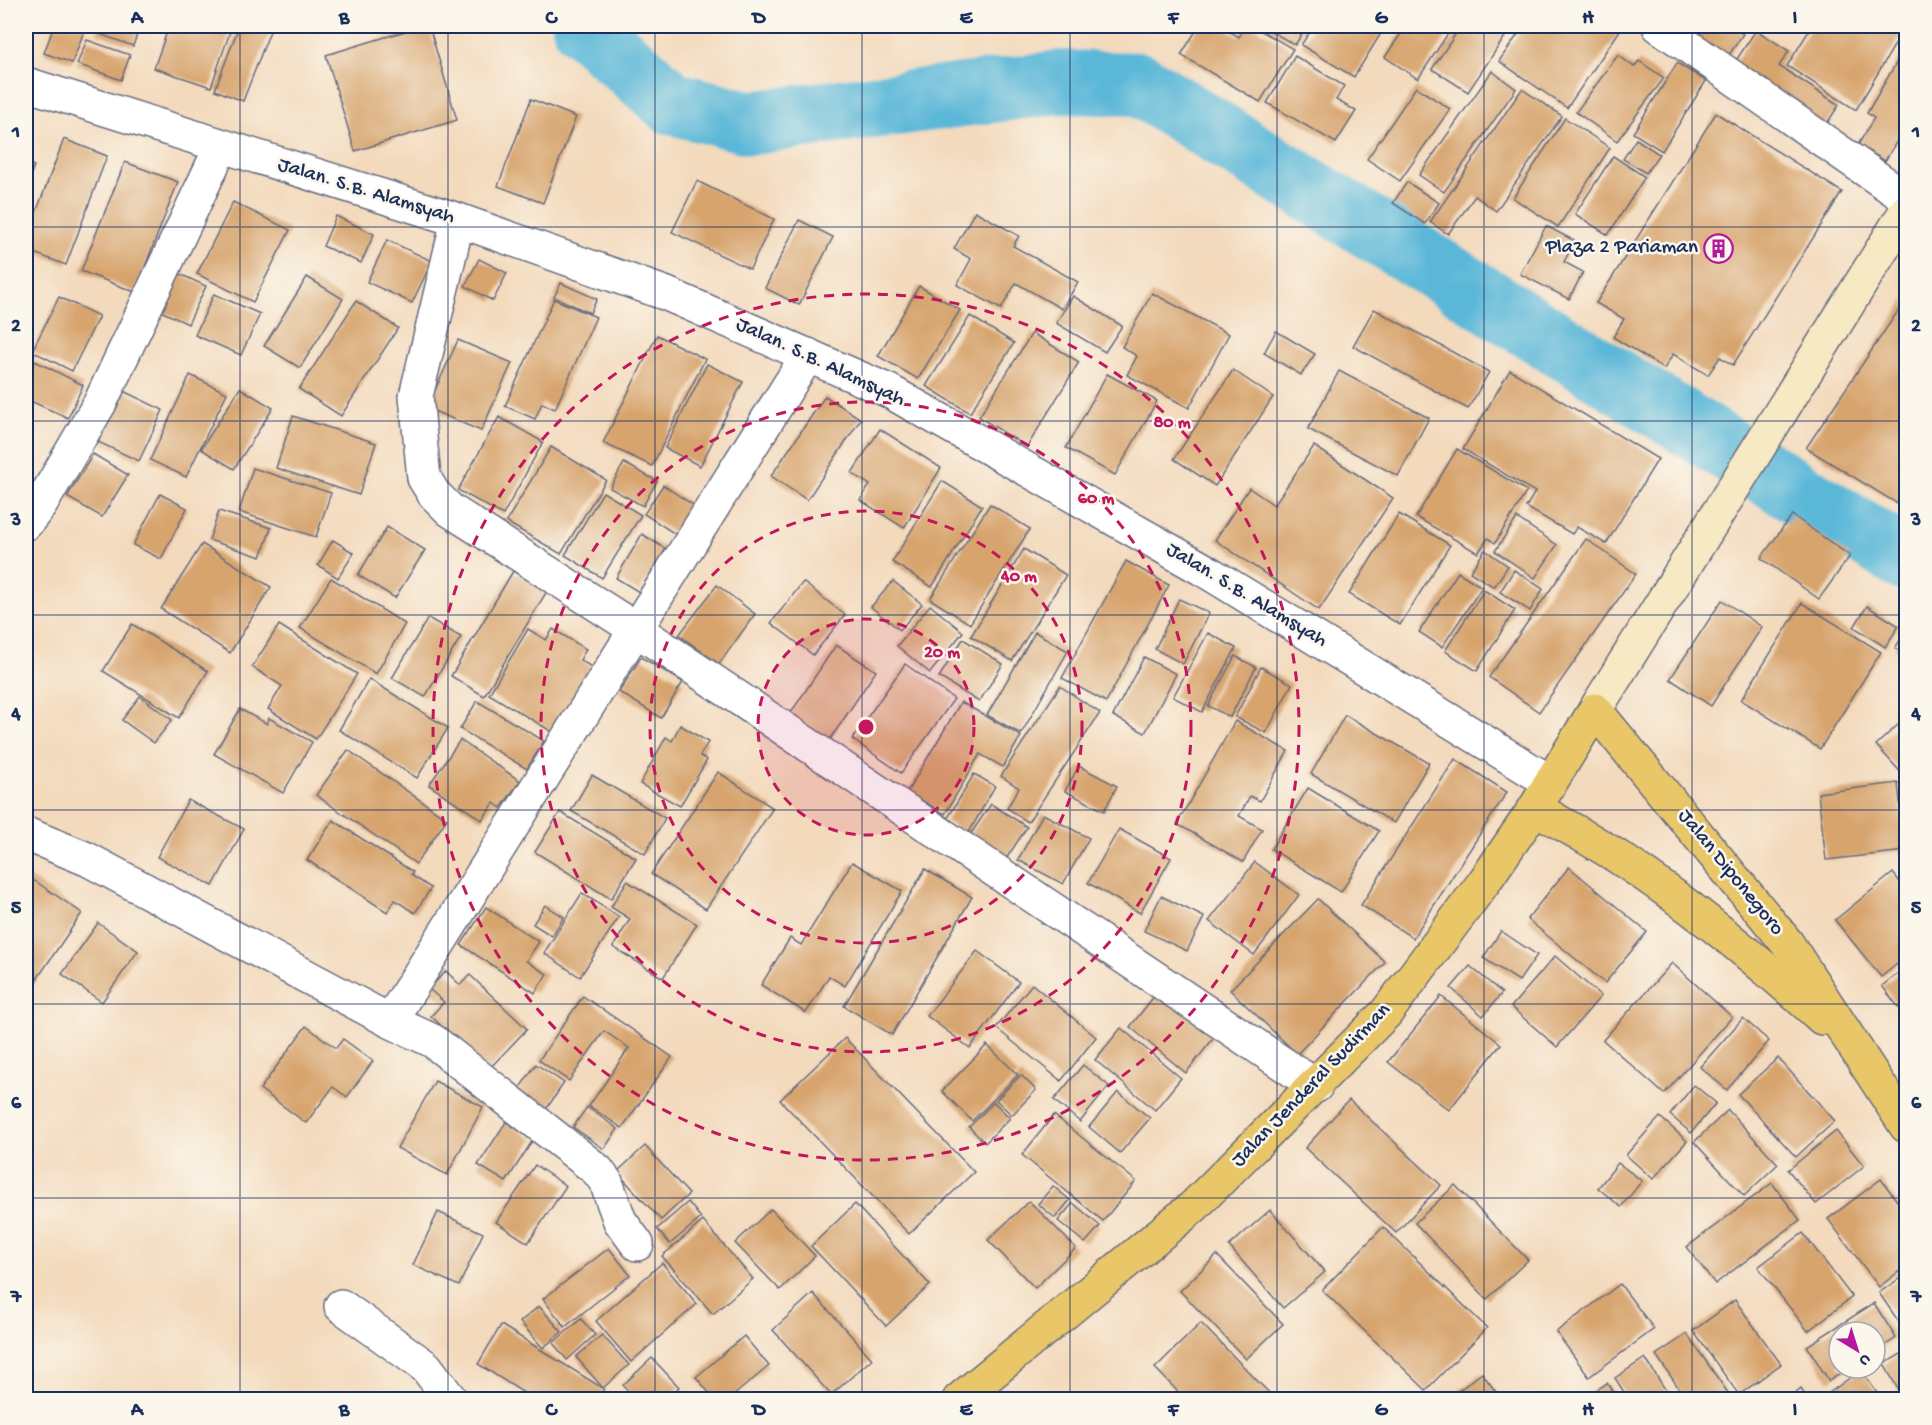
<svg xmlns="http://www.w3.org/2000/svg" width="1932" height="1425" font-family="'Gochi Hand',sans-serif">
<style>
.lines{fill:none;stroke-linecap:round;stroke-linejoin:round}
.river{stroke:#5ab7d8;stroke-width:64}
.building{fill:#d7a46e}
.minor-casing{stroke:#676b7f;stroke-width:36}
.tertiary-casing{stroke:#676b7f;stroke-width:36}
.secondary-casing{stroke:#676b7f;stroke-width:36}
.primary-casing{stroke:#676b7f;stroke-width:36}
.minor{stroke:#fff;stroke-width:33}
.tertiary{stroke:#fff;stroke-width:33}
.secondary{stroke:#f6e9c3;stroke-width:33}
.primary{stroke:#e9c769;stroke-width:33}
.grid{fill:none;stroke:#1b2f5e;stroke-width:1.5;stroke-opacity:0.55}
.ring{fill:none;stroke:#c2185b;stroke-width:3;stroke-dasharray:10 8}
.labels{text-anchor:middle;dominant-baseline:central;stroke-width:5;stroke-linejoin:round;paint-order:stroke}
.street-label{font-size:21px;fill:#1b2f5e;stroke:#fbf7ec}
.poi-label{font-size:21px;fill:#1b2f5e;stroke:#fbf7ec;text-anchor:end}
.centre{fill:#c2185b;stroke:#fbf7ec;stroke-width:3}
.ring-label{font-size:18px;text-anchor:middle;font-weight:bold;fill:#c2185b;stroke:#fbf7ec;stroke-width:5;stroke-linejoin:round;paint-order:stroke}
.neatline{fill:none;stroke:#1b2f5e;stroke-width:2}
.grid-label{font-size:20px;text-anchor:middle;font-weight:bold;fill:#1b2f5e}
</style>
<rect width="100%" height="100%" fill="#fbf7ec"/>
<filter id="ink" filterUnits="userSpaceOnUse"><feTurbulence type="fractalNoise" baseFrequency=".0167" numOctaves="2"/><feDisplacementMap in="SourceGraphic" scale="12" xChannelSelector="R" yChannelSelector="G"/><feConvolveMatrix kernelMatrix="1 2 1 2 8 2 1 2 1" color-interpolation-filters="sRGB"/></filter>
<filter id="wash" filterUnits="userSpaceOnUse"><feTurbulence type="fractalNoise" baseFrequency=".008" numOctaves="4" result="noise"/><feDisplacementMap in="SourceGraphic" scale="24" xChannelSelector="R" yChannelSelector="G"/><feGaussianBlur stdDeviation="1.35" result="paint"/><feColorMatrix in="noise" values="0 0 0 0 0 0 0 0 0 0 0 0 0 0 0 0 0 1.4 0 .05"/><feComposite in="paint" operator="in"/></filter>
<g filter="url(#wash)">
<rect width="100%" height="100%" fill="#f3dabd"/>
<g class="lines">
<polyline class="river" points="584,26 672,103 752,123 1061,82 1139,84 1906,560"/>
</g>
<g id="blocks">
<g class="building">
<polygon points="54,26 86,26 72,63 44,53"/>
<polygon points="100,26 140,26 133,46 97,33"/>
<polygon points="169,26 232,26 211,87 154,68"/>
<polygon points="239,26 272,26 243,101 215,90"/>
<polygon points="422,26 429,26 457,120 355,151 326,55"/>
<polygon points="1199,26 1220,26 1239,37 1246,26 1253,26 1293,49 1260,102 1181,55"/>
<polygon points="1228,26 1243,26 1239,32"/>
<polygon points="1262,26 1307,26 1295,45"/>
<polygon points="1314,26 1376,26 1383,30 1354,77 1301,45"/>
<polygon points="1406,26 1453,26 1418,79 1385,57"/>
<polygon points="1461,26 1512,26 1468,92 1432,69"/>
<polygon points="1524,26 1623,26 1567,108 1499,61"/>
<polygon points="1699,26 1730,26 1743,34 1723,64 1689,42"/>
<polygon points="1812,26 1906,26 1856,110 1787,66"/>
<polygon points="1756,30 1789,51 1779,66 1839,105 1824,128 1731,68"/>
<polygon points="87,40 130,55 121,80 77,64"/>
<polygon points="1906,46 1906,126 1885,161 1858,145 1874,118 1867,113"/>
<polygon points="1618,55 1634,67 1639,61 1664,78 1617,141 1576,112"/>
<polygon points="1295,56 1344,86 1336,100 1356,111 1336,143 1267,103"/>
<polygon points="1677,63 1706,81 1662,151 1633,133"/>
<polygon points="1492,71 1516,89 1444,192 1419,175"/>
<polygon points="1416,87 1450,109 1400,181 1367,159"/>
<polygon points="1522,89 1562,116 1496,211 1475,196 1448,234 1430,222"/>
<polygon points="531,99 576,117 543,203 498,186"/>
<polygon points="1716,113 1842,192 1733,365 1720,357 1708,375 1673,354 1664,369 1613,337 1624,319 1596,303"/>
<polygon points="1565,118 1610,148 1558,227 1513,198"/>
<polygon points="64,139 107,156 66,265 26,250 26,239"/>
<polygon points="1636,139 1659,154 1646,173 1623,159"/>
<polygon points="1613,156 1645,177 1608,235 1575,214"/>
<polygon points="125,162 178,182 135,292 81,271"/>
<polygon points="26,163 34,166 26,187"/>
<polygon points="697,181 774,219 750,269 672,232"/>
<polygon points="1407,182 1439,203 1425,224 1393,203"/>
<polygon points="233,202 290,230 253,302 197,274"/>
<polygon points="975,211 1019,236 1013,246 1078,282 1062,309 1016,283 1001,309 957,285 971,259 954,249"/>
<polygon points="336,216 374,234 361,263 323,246"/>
<polygon points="799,220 833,237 799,305 765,288"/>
<polygon points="1546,226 1575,241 1564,262 1583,272 1569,299 1520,274"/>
<polygon points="387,240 432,261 412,303 367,282"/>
<polygon points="479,259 507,273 493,301 465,286"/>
<polygon points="169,269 206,286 188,324 152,307"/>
<polygon points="307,277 343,299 300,368 264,346"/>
<polygon points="561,283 597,299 590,313 554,297"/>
<polygon points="919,286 960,310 918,379 878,356"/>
<polygon points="1152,293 1229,334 1189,408 1127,375 1137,356 1122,347"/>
<polygon points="214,294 260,314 241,355 195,335"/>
<polygon points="1073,296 1122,326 1105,352 1056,323"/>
<polygon points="59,297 99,316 72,371 32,351"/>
<polygon points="554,299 596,317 555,409 542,403 535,419 505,406"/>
<polygon points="1906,299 1906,509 1806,448"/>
<polygon points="356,301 398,328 341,416 299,389"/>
<polygon points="1374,309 1489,372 1468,409 1353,346"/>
<polygon points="970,316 1014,343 970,413 926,386"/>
<polygon points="1276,331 1315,354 1301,375 1264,353"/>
<polygon points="1032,333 1079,362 1027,447 979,417"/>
<polygon points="657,335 705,359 652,466 603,443"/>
<polygon points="458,340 512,363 481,431 427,408"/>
<polygon points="35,361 83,385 68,418 26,399 26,381"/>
<polygon points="707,364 743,382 700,466 665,448"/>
<polygon points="1233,370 1273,397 1215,486 1174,459"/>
<polygon points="1510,370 1658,459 1606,544 1577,527 1572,534 1526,507 1535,492 1463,449"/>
<polygon points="1339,371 1429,418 1398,476 1308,429"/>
<polygon points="1107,374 1157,401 1115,475 1066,448"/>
<polygon points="190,375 227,393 186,477 150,460"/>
<polygon points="240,388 273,408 234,469 201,449"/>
<polygon points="123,391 163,410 139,461 98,442"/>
<polygon points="825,396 861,419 807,500 771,476"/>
<polygon points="293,416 376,443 359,495 276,468"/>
<polygon points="499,417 543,442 503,515 458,490"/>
<polygon points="880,429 941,468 904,528 860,500 870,485 852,473"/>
<polygon points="1314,446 1393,498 1319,610 1215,540 1249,488 1274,505"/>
<polygon points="551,447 606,480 561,554 506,522"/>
<polygon points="1457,449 1527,491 1495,543 1488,538 1478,553 1416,517"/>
<polygon points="93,454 128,475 102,517 67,497"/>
<polygon points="624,463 657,481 643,506 610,488"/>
<polygon points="253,468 331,493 316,537 239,512"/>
<polygon points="942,481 982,506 932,587 892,562"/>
<polygon points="663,485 699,509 680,537 644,514"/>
<polygon points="603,492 641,515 602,578 565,555"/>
<polygon points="160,494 187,508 161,559 133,545"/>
<polygon points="990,504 1030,529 970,624 930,599"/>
<polygon points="219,511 271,528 261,557 209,540"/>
<polygon points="1399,514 1450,545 1400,625 1349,594"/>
<polygon points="1792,515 1850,556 1819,599 1761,558"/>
<polygon points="1517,518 1557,545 1535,578 1495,551"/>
<polygon points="387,527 425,550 395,598 358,575"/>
<polygon points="642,534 666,549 639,592 616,578"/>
<polygon points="1586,539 1636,574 1539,712 1489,677"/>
<polygon points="333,540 354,553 338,578 318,565"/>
<polygon points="202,544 271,587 230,653 161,609"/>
<polygon points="1024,549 1066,575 1012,661 971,636"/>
<polygon points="1485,550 1508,566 1494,587 1470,572"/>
<polygon points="1126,561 1169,585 1106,702 1062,678"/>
<polygon points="1514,570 1543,589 1530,611 1500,592"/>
<polygon points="513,571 547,591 484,696 451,676"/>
<polygon points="1458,572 1482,587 1442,647 1419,632"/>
<polygon points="331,578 405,624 376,674 300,628"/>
<polygon points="893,581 922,604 900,630 871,607"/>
<polygon points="803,582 845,615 813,655 771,623"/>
<polygon points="717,585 755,614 719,664 679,635"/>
<polygon points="1484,590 1515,610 1477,671 1445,651"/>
<polygon points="1179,599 1209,613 1183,664 1155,649"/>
<polygon points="1722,600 1762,627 1711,706 1670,679"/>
<polygon points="1802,603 1881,652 1820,749 1741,700"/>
<polygon points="930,605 963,632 930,673 897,646"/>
<polygon points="1867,606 1899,626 1885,647 1854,627"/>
<polygon points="428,618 461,637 425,697 392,678"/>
<polygon points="132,624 208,671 179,718 103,671"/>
<polygon points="279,625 357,674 316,739 268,709 282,686 252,667"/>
<polygon points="528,629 546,640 553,629 586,649 580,660 593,668 554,733 489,694"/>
<polygon points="1906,631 1906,656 1895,648"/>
<polygon points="1035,632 1068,651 1021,734 987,715"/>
<polygon points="1208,633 1236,648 1202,712 1173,697"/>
<polygon points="963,639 1003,664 979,702 939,677"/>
<polygon points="836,645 876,671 829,741 790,714"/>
<polygon points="1235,656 1256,667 1230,717 1208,706"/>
<polygon points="641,657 683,682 661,718 619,692"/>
<polygon points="1144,657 1176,674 1145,733 1113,716"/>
<polygon points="905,664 954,699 901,773 852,739"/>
<polygon points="1261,667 1292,684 1266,733 1235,717"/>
<polygon points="369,679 448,728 417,778 339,730"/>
<polygon points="1060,686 1100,713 1028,822 1007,808 1019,788 1001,776"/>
<polygon points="140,696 172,720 154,743 122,720"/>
<polygon points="477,701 544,741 527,769 460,729"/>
<polygon points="961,702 1021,736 1003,767 980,754 945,814 907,792"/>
<polygon points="240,709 267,724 269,718 312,742 283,793 214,754"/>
<polygon points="1345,715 1429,763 1394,823 1311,774"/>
<polygon points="1235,721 1288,751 1260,801 1250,796 1239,816 1262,829 1243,862 1177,824"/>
<polygon points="1900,723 1906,729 1906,778 1876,745"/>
<polygon points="680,725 708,742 700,756 707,760 680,806 640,784 666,737 672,741"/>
<polygon points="460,740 520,781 501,808 494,803 482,820 429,785"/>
<polygon points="348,750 447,819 416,864 316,795"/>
<polygon points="1455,759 1507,792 1413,938 1361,905"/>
<polygon points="1079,766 1117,786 1104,811 1065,791"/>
<polygon points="718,772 773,808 706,909 651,874"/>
<polygon points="974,774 995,786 968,834 946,821"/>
<polygon points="592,775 665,818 645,854 571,811"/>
<polygon points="1898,783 1905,851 1826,860 1818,793"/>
<polygon points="1308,788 1379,831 1341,892 1271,849"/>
<polygon points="188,800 244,829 213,886 157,857"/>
<polygon points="991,804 1027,827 1004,862 968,838"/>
<polygon points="560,812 636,858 611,899 535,852"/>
<polygon points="1043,814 1089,838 1063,884 1018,860"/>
<polygon points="333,820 413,872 411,875 431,888 415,913 395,900 387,912 307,860"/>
<polygon points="1119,829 1171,858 1140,913 1088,883"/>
<polygon points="852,862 902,891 845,986 829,976 806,1013 761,985 790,938 801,945"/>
<polygon points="1255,862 1299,895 1254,955 1209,921"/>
<polygon points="1569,867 1647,932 1605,983 1527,919"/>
<polygon points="925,869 972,897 892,1035 844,1006"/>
<polygon points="1893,873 1906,890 1906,957 1881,977 1835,920"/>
<polygon points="26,875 82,913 26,995"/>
<polygon points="627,881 697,924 663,978 613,947 630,919 611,907"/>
<polygon points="582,893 619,917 580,977 544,953"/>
<polygon points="1161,896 1204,917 1187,951 1144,931"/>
<polygon points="1318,899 1385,962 1297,1054 1230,990"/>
<polygon points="545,905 564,917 552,936 533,924"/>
<polygon points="486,907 539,942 526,961 547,974 535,993 461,945"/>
<polygon points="98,923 138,951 102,1002 62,974"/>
<polygon points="1501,931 1537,955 1519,981 1483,958"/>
<polygon points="977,951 1019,982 970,1048 927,1016"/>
<polygon points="1555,956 1601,996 1557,1047 1511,1007"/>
<polygon points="1672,963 1732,1017 1664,1094 1603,1040"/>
<polygon points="1470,966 1502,993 1483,1016 1451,988"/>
<polygon points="1906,967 1906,1017 1882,986"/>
<polygon points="446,971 460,985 470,975 527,1029 488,1070 431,1016 444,1002 429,989"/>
<polygon points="1032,984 1096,1037 1061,1081 996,1028"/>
<polygon points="1159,990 1216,1035 1186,1073 1130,1027"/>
<polygon points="583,996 672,1057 622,1128 589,1106 629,1048 604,1031 569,1081 539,1060"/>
<polygon points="1441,996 1501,1044 1449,1110 1388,1062"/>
<polygon points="1743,1018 1769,1041 1727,1090 1700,1067"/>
<polygon points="306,1026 336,1048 343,1039 373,1061 347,1097 333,1087 306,1123 260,1089"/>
<polygon points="1121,1028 1181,1078 1155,1110 1095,1060"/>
<polygon points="845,1038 974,1172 909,1234 780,1100"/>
<polygon points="987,1045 1018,1075 972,1121 942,1091"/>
<polygon points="1778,1058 1835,1121 1796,1157 1738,1094"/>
<polygon points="536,1064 564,1083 545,1111 517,1092"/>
<polygon points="1083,1065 1109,1086 1080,1122 1054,1100"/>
<polygon points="1021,1075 1036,1090 1012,1115 996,1100"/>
<polygon points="435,1081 483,1107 447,1175 397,1148"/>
<polygon points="1694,1085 1716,1103 1691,1133 1670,1115"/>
<polygon points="1118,1092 1150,1118 1120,1153 1089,1127"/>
<polygon points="1349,1100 1441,1185 1396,1233 1305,1148"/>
<polygon points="994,1102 1010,1118 985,1143 969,1127"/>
<polygon points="587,1107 618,1129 604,1149 573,1127"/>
<polygon points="1728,1110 1778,1164 1744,1196 1694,1142"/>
<polygon points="1054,1115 1136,1181 1103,1221 1022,1155"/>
<polygon points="1660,1117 1687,1141 1653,1179 1626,1155"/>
<polygon points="506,1122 533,1140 506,1182 478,1165"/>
<polygon points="1836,1131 1864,1166 1816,1204 1788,1170"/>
<polygon points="645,1146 689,1194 661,1220 617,1172"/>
<polygon points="1618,1163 1642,1181 1621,1207 1598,1188"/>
<polygon points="535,1165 566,1186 528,1243 496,1222"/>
<polygon points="1881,1179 1906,1213 1906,1266 1879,1287 1828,1219"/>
<polygon points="1772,1183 1800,1220 1715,1284 1687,1247"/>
<polygon points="1455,1185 1528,1260 1487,1299 1415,1223"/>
<polygon points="1053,1186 1070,1200 1055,1218 1038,1204"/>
<polygon points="1029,1201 1076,1248 1035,1288 988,1240"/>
<polygon points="688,1202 701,1218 670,1244 657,1229"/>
<polygon points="1073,1203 1100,1226 1085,1243 1058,1221"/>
<polygon points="855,1204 930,1285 886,1326 811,1246"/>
<polygon points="771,1209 815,1256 780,1290 735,1243"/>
<polygon points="1270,1210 1325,1272 1283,1308 1229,1246"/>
<polygon points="438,1212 483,1233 459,1286 413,1265"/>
<polygon points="703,1221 753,1279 713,1314 662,1256"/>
<polygon points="1383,1227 1487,1328 1426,1390 1322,1290"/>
<polygon points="1803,1233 1852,1297 1808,1331 1758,1267"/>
<polygon points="609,1248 630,1275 565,1327 543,1299"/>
<polygon points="1217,1255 1283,1324 1246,1359 1180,1291"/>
<polygon points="662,1263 697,1304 631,1362 596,1321"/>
<polygon points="1906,1274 1906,1326 1903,1328 1879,1293"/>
<polygon points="1620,1284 1654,1329 1589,1377 1556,1332"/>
<polygon points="813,1293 872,1359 831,1395 773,1330"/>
<polygon points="1735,1300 1781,1364 1739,1395 1693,1331"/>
<polygon points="1874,1303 1896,1338 1875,1352 1875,1332 1839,1332 1839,1368 1850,1368 1829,1381 1807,1346"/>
<polygon points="539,1306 562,1332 543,1348 520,1322"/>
<polygon points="581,1319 595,1335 567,1360 553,1343"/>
<polygon points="1201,1323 1276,1400 1186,1400 1155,1368"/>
<polygon points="501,1325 604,1389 597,1400 535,1400 478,1364"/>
<polygon points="1687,1334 1733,1400 1687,1400 1656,1355"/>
<polygon points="602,1335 629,1365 603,1388 576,1357"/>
<polygon points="744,1336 769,1366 728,1400 715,1400 696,1377"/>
<polygon points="1906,1351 1906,1400 1904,1400 1884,1364"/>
<polygon points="652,1358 679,1387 666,1400 636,1400 623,1385"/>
<polygon points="1645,1358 1672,1400 1629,1400 1615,1378"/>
<polygon points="1861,1370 1882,1400 1823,1400 1822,1398"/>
<polygon points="1482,1373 1502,1400 1446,1400"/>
<polygon points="1607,1383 1618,1400 1581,1400"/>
<polygon points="1801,1389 1808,1400 1787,1400"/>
<polygon points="785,1392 791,1400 775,1400"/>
<polygon points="1132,1393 1137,1400 1124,1400"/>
</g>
</g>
</g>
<g filter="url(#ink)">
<use href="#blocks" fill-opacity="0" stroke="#676b7f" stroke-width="1.5"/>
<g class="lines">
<defs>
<g id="minor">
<polyline points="458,220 416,396 424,478 434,494 450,510 637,630 1316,1086"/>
<polyline points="26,523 41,504 100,403 221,147"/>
<polyline points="26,834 87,859 390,1021 808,355"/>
<polyline points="390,1021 433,1041 597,1170 606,1182 620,1221 637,1244"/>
<polyline points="341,1306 426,1367 451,1400"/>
</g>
<g id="tertiary">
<polyline points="1659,26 1906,198"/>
<polyline points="26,84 458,220 667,294 889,391 1206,571 1550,782"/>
</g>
<polyline id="secondary" points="1595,710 1906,211"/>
<g id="primary">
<path d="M1535 808C1567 827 1602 845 1633 867 1700 912 1762 964 1822 1018"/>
<polyline points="959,1400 1193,1207 1386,1013 1484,882 1535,808 1595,710 1787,943 1906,1126"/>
</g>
</defs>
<use href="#minor" class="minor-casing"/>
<use href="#tertiary" class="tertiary-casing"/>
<use href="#secondary" class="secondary-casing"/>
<use href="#primary" class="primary-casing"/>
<use href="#minor" class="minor"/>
<use href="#tertiary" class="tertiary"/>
<use href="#secondary" class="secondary"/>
<use href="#primary" class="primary"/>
</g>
</g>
<path class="grid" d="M240 26V1400M448 26V1400M655 26V1400M862 26V1400M1070 26V1400M1277 26V1400M1484 26V1400M1692 26V1400M26 227H1906M26 421H1906M26 615H1906M26 810H1906M26 1004H1906M26 1198H1906"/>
<circle cx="866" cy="727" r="108" fill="#c2185b" fill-opacity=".12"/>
<g class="ring">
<circle cx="866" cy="727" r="108"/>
<circle cx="866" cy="727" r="216"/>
<circle cx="866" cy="727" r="325"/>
<circle cx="866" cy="727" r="433"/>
</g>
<defs>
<symbol id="building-ring" viewBox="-11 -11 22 22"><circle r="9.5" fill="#fbf7ec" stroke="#b5179e" stroke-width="1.5"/><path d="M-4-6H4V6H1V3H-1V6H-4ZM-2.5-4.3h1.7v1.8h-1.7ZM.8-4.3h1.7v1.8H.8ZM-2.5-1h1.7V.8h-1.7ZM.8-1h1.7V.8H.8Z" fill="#b5179e"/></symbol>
</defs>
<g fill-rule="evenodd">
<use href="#building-ring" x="1702" y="232" width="33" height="33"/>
</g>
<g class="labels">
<g class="street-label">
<text transform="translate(366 192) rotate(17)">Jalan. S.B. Alamsyah</text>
<text transform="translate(820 363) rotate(25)">Jalan. S.B. Alamsyah</text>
<text transform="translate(1246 596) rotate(31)">Jalan. S.B. Alamsyah</text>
<text transform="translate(1730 873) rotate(51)">Jalan Diponegoro</text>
<text transform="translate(1312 1086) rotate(-46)">Jalan Jenderal Sudirman</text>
</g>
<g class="poi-label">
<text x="1698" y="248">Plaza 2 Pariaman</text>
</g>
</g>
<circle cx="866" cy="727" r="9" class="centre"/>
<g class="ring-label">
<text x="1172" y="427">80 m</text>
<text x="1096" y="503">60 m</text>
<text x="1019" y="581">40 m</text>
<text x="942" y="657">20 m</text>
</g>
<rect width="1932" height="1425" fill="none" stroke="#fbf7ec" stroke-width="66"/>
<g transform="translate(1857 1350) rotate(142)"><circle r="28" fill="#fbf7ec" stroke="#a1a7b3" stroke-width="1.5"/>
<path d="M0-4.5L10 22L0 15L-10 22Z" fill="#b5179e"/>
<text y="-9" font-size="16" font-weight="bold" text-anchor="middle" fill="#1b2f5e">U</text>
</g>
<rect x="33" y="33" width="1866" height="1359" class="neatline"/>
<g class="grid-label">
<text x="137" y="23">A</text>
<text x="344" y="23">B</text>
<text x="551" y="23">C</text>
<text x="759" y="23">D</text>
<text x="966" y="23">E</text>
<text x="1173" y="23">F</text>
<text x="1381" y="23">G</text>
<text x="1588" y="23">H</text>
<text x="1795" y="23">I</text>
<text x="16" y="137">1</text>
<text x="1916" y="137">1</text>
<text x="16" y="331">2</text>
<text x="1916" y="331">2</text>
<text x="16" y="525">3</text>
<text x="1916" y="525">3</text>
<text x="16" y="719">4</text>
<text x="1916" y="719">4</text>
<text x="16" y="913">5</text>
<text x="1916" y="913">5</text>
<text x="16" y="1108">6</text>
<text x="1916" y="1108">6</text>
<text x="16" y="1302">7</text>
<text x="1916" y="1302">7</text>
<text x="137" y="1415">A</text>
<text x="344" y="1415">B</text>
<text x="551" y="1415">C</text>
<text x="759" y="1415">D</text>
<text x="966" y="1415">E</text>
<text x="1173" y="1415">F</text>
<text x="1381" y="1415">G</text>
<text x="1588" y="1415">H</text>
<text x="1795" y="1415">I</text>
</g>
</svg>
